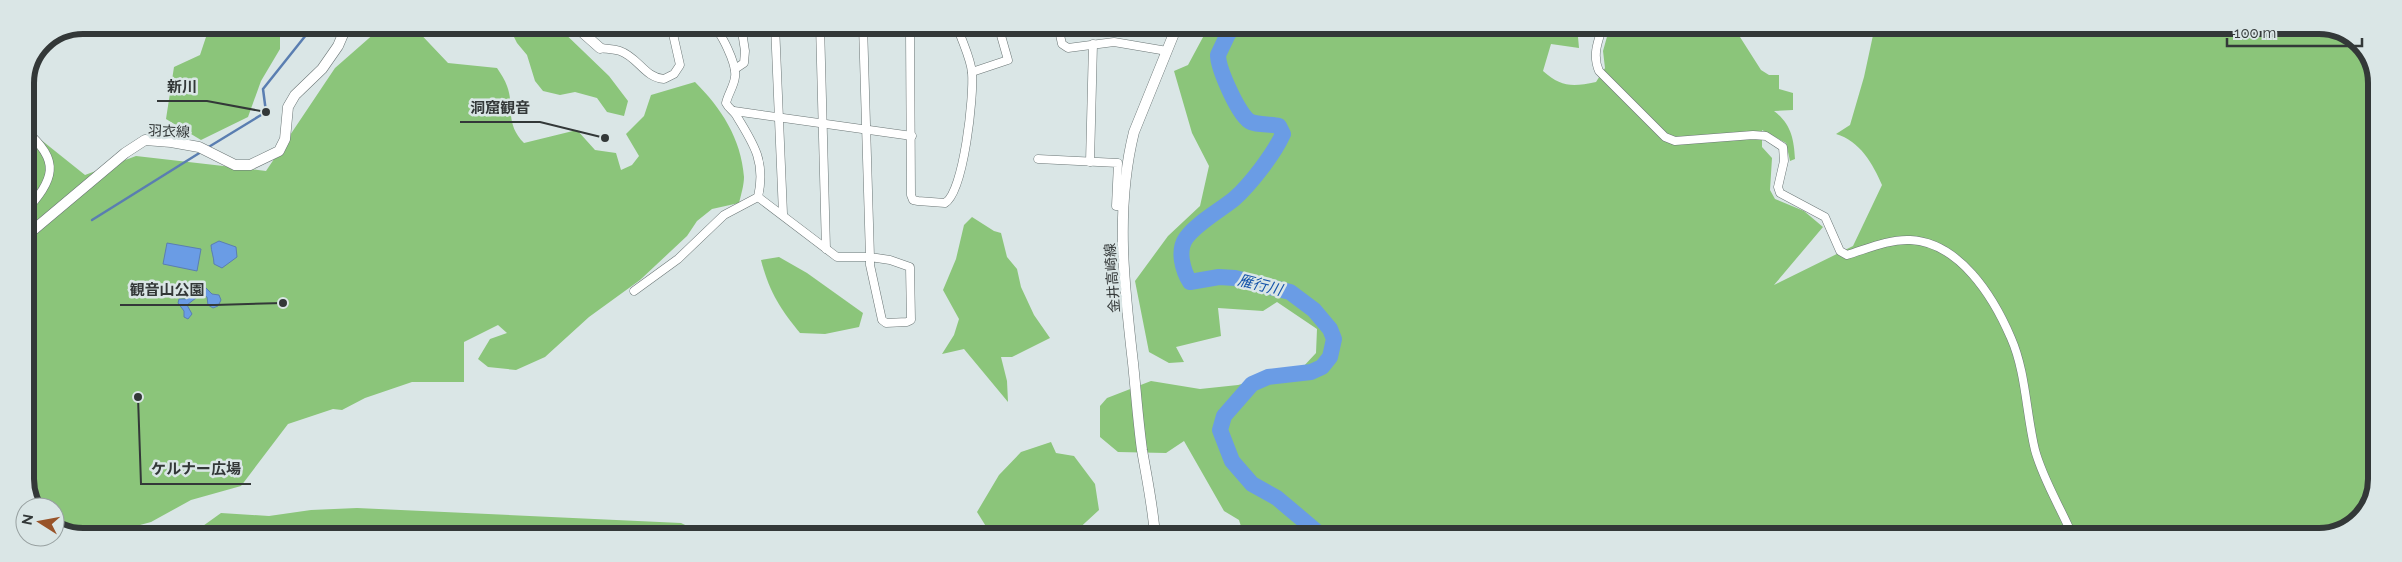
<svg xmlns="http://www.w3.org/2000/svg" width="2402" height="562" font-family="Raleway,'Noto Sans JP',sans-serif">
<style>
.green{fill:#8bc57a}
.water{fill:#6a9ce5;stroke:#5a7eb1}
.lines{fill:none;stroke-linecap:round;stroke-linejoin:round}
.stream{stroke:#5a7eb1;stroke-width:2.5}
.river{stroke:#6a9ce5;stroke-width:16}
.street-casing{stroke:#6b7676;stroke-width:9}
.secondary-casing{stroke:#6b7676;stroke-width:11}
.street{stroke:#fff;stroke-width:8}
.secondary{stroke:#fff;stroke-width:10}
.labels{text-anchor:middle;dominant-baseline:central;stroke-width:5;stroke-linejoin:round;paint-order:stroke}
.street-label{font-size:14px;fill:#333838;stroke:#dae6e6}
.water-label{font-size:15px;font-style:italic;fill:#1454aa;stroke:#dae6e6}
.rim{fill:none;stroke:#333838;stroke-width:6}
.leader{fill:none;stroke:#333838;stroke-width:2}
.callout-dot{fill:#333838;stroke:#dae6e6;stroke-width:2}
.callout-label{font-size:15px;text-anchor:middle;font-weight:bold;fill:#333838;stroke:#dae6e6;stroke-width:5;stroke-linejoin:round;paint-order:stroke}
</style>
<rect width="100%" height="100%" fill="#dae6e6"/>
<g class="green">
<polygon points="210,25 280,25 280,49 261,81 248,117 201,140 166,119 174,67 200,55"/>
<path d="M384 25H412L448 63 497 68C501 74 505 80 507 86 515 107 504 122 524 143L577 130 595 150 616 153 621 170 632 165 639 156 626 134 644 116 651 95 695 82C721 108 741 138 744 177 744 185 741 195 739 203L712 209 697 221 687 236 640 280 589 317 545 357 516 370 488 367 478 359 490 339 507 333 498 325 464 342V382H412L365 398 342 410 333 409 288 424 241 486 191 500 151 522 100 536H72L55 526V507H35L25 486V127L85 175 136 156 266 171 335 68Z"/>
<polygon points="508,25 556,25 609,76 628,101 624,116 607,112 597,98 575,92 560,95 543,91 535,81 527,55 517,43"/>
<path d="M1209 26H1577L1579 48 1551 44 1543 71C1561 87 1572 87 1596 82L1605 68 1603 51 1610 26H1733L1761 70 1769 75H1779V89L1793 93V110L1774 111C1791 124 1794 139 1795 159L1790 161 1786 143 1762 130V147L1772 158 1770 190 1775 199 1804 211 1823 227 1774 285 1853 246 1882 185C1873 164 1860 141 1836 134L1850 125 1864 77 1875 26H2330L2362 45 2377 79 2376 490 2354 525 2319 537 1244 536 1239 520 1224 511 1184 441 1166 453 1118 452 1100 437V406L1107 398 1151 381 1200 389 1238 385 1302 368 1316 353 1317 329 1277 302 1263 311 1218 308 1221 336 1176 347 1184 362 1169 363 1149 352 1135 281 1168 236 1200 206 1209 166 1192 133 1174 71 1188 65Z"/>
<polygon points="972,217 994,231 1001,233 1007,257 1017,269 1021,287 1034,315 1050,338 1012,357 1001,357 1007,381 1008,402 964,349 942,354 954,335 959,319 943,290 956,259 964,225"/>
<path d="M779 257 807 273 863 313 859 327 825 334 800 333C780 309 769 291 761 260Z"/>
<polygon points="1051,442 1056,453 1074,456 1095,484 1099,510 1074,533 1075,536 992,536 977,512 999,475 1021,452"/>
<polygon points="357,508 681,523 708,536 189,536 221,513 269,516 311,510"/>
</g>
<g class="water">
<path d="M219 241 236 247 237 257 222 268 214 264C214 257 211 251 211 245Z"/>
<polygon points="167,243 201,249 197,271 163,264"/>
<polygon points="205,287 212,294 219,295 221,300 218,306 213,308 208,305 207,297 201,294 187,305 192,314 188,319 184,317 184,311 178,303 179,299 185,299"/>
</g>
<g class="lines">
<g class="stream">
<polyline points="207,148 266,112 263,89 314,25"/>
<polyline points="92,220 201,152"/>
</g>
<path class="river" d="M1235 26 1228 34 1218 55C1218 68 1239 117 1251 122 1258 125 1271 124 1279 126L1283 134C1274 154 1250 185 1234 199 1219 211 1197 223 1186 238 1177 251 1183 271 1190 282L1219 277 1235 278 1290 292 1314 310 1330 329 1334 339 1330 357 1322 367 1311 372 1268 377 1252 384 1224 416 1220 430 1232 461 1252 484 1277 498 1322 536"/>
<defs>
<g id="street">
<polyline points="775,25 783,214"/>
<polyline points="820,25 826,249"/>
<path d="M904 25 910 31 911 195 913 200 918 201 945 203C964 192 974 95 972 73 971 58 961 40 957 25"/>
<polyline points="1058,26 1062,44 1068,48 1114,42 1167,51"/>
<path d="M1603 26C1598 41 1592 55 1599 71L1665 137 1675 141 1753 135 1766 136 1783 147 1784 161 1778 187 1780 193 1825 217 1840 251 1847 255C1867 249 1888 239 1910 240 1959 242 1993 296 2011 338 2026 372 2026 413 2035 450 2043 480 2061 508 2073 537"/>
<path d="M600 48C606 49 614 49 620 51 638 57 645 78 664 79L674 74 680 65 673 34 674 25"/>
<polyline points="735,69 744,63 745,51 741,25"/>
<polyline points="972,72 1008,60 998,25"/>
<polyline points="734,111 912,136"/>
<path d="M25 130C62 162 54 179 25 212"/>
<polyline points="1038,159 1118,163 1116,206 1124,207"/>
<polyline points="1090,162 1093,44"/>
<polyline points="758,197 837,257 870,257 890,260 910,267 911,320 907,322 886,323 882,320 870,265 870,257 863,25"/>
<path d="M634 291 678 259 724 215 758 197C766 162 754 144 736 115 733 110 729 109 726 103 728 94 734 86 735 77 737 65 721 30 711 25"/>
</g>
<g id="secondary">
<polyline points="574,25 600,48"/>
<polyline points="25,237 125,153 145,140 171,142 199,147 235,165 250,165 279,151 285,139 288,107 295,95 322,69 338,46 347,25"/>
<path d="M1155 536C1153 507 1147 479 1142 450 1138 421 1136 392 1133 363 1124 286 1115 208 1134 132L1177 26"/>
</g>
</defs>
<use href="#street" class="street-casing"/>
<use href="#secondary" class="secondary-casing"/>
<use href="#street" class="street"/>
<use href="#secondary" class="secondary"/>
</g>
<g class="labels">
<g class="street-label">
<text transform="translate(169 131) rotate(3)">羽衣線</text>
<text transform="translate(1112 278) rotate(-94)">金井高崎線</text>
</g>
<g class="water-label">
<text transform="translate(1260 285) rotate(14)">雁行川</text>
</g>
</g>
<path d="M0 0H2402V562H0ZM83 34H2319A49 49 0 0 1 2368 83V479A49 49 0 0 1 2319 528H83A49 49 0 0 1 34 479V83A49 49 0 0 1 83 34Z" fill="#dae6e6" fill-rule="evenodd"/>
<path class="rim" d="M83 34H2319A49 49 0 0 1 2368 83V479A49 49 0 0 1 2319 528H83A49 49 0 0 1 34 479V83A49 49 0 0 1 83 34Z"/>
<path class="leader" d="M266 112L207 101H157M605 138L540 122H460M283 303L215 305H120M138 397L141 484H251"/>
<g class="callout-dot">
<circle cx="266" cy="112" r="5"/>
<circle cx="605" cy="138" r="5"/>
<circle cx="283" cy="303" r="5"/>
<circle cx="138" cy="397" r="5"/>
</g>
<g class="callout-label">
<text x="182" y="92">新川</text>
<text x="500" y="113">洞窟観音</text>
<text x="167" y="295">観音山公園</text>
<text x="196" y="474">ケルナー広場</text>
</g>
<g transform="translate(40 522) rotate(281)"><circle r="24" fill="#dae6e6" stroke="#97a0a0"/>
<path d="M0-4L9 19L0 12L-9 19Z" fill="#985329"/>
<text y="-8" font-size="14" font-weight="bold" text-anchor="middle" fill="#333838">N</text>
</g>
<path d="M2227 38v8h135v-8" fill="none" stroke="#333838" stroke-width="2.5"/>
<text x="2234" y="38" font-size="15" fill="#333838" stroke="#dae6e6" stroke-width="4" paint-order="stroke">100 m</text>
</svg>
